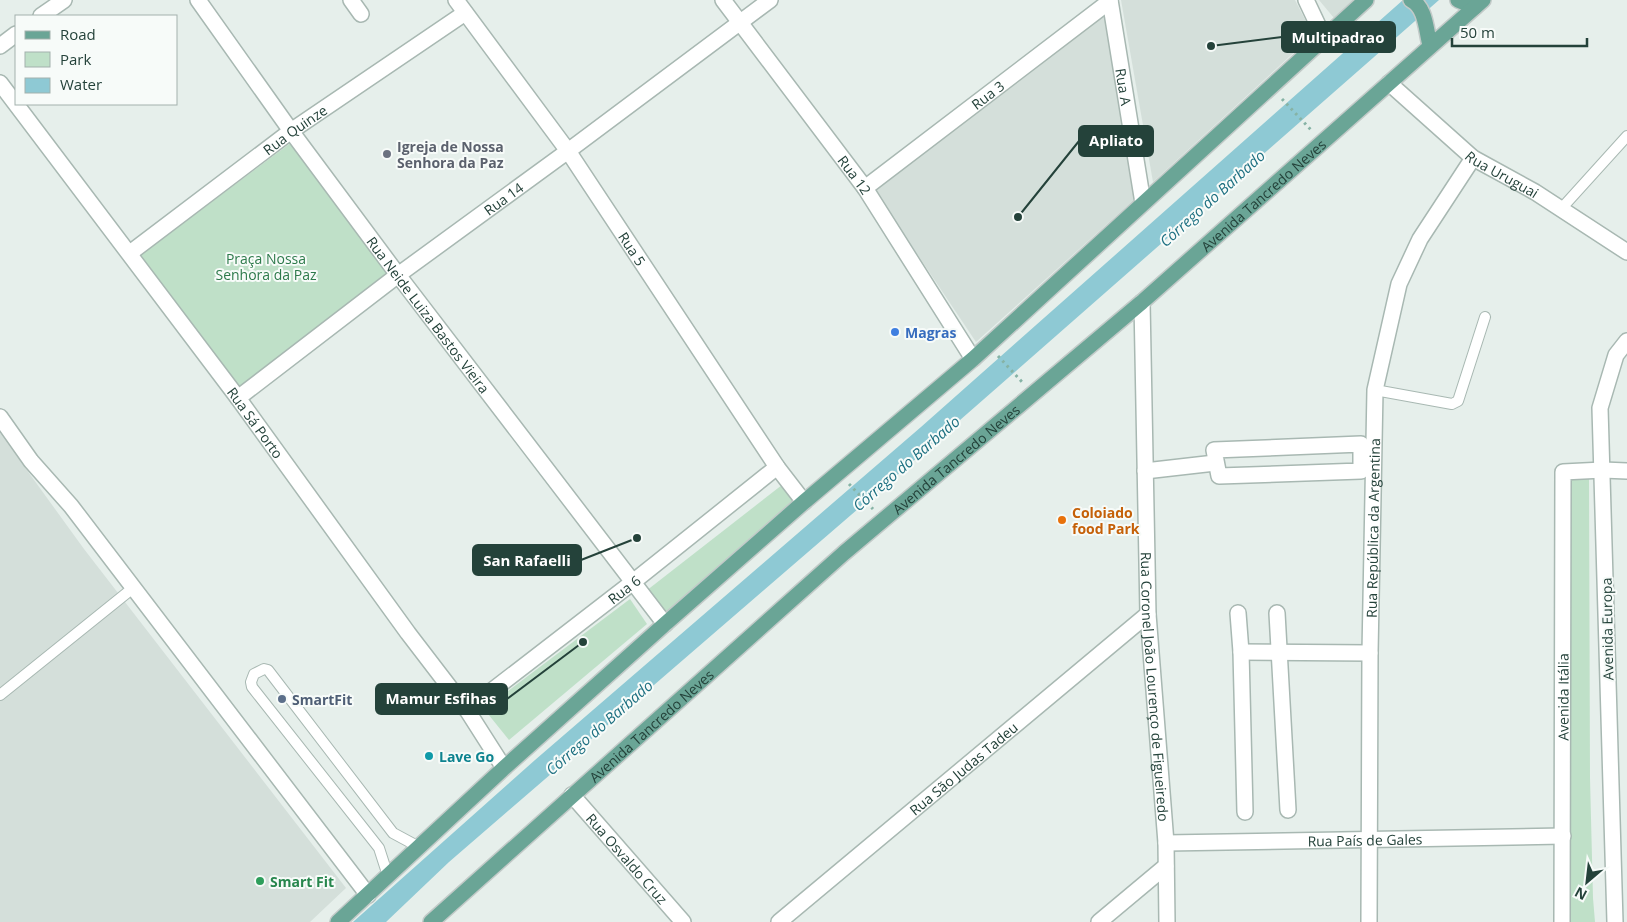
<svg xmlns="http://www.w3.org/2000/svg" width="1627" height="922" font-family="'Open Sans',sans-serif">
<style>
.built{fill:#d4dfda}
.green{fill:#bfe0c8}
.water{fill:#8ec9d4}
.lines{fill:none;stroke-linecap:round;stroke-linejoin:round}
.lane-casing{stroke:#a8b8b2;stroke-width:12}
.street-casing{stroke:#a8b8b2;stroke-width:18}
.primary-casing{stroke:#c2cac8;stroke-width:18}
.path{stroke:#86b3a5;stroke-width:3;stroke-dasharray:2.5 4;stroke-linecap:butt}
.lane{stroke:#fff;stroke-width:10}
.street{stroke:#fff;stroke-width:15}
.primary{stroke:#6aa596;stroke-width:15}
.worship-dot{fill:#6b7280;stroke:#f7fbf9;stroke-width:2}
.shop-dot{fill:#3f7fe0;stroke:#f7fbf9;stroke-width:2}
.food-dot{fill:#e8710a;stroke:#f7fbf9;stroke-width:2}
.service-dot{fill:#5c6f8a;stroke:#f7fbf9;stroke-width:2}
.culture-dot{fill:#0f9aa8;stroke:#f7fbf9;stroke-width:2}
.leisure-dot{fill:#2e9e5b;stroke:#f7fbf9;stroke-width:2}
.labels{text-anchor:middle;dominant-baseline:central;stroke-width:4;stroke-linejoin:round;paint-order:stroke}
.street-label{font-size:14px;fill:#24423a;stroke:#f7fbf9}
.worship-label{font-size:14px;font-weight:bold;fill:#5b616d;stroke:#f7fbf9;text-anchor:start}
.park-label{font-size:14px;fill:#2d7a4b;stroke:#f7fbf9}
.shop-label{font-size:14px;font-weight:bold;fill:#366cbe;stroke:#f7fbf9;text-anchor:start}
.food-label{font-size:14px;font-weight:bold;fill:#c56008;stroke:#f7fbf9;text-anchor:start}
.service-label{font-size:14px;font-weight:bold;fill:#4e5e75;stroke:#f7fbf9;text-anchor:start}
.culture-label{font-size:14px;font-weight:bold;fill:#0d838f;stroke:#f7fbf9;text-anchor:start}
.leisure-label{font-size:14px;font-weight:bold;fill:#27864d;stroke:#f7fbf9;text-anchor:start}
.water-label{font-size:15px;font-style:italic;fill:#1c6f80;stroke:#f7fbf9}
.leader{fill:none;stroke:#24423a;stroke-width:2}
.callout-dot{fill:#24423a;stroke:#f7fbf9;stroke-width:2}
.callout{fill:#24423a;stroke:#24423a;stroke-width:2}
.callout-label{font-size:15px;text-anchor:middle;font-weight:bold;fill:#fff}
</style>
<rect width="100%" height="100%" fill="#e6efeb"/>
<g class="built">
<polygon points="1121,0 1295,0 1313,35 1153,182"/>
<polygon points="1319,0 1353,0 1334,18"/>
<polygon points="1105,14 1136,198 976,342 875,191"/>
<polygon points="0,433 84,549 346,888 310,922 0,922"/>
</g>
<g class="green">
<polygon points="292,142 393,276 239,390 139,256"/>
<polygon points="1589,478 1590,778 1593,898 1595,922 1565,922 1567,480"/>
<polygon points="782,485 793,502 665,618 646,591"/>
<polygon points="630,599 647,624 509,740 484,709"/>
</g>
<polygon class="water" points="1403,0 1439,0 895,477 449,862 386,922 353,922 535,760 921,427"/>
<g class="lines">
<defs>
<g id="lane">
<polyline points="1561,209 1627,136"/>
<polyline points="1375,390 1452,404 1458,401 1485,317"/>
<polyline points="0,695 133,588"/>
<polyline points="388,876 379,848 252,687 251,682 254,674 264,669 268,670 393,833 419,847"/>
</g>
<g id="street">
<path id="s1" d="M198 0 291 131 398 275 665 624"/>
<polyline points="351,0 361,14"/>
<path id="s2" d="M456 0 568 151 777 467 804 502"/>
<path id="s3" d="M723 0 865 188 973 359"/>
<path id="s4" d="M1110 0 1143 203"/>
<polyline points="1306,0 1324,38"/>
<polyline points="41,16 64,0"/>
<polyline points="0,46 16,34"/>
<path id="s5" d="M0 83 238 398 408 633 467 710 504 768"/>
<path id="s6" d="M1389 83 1473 158 1535 192 1627 252"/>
<path id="s7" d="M865 188 1110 1"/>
<path id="s8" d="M130 253 291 131 465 13"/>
<path id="s9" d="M1142 302 1148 614 1166 843 1167 922"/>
<path id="s10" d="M238 398 398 275 568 151 770 0"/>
<polyline points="0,417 31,461 71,506 368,895"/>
<polygon points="1361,444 1361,471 1219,476 1214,450"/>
<polyline points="1145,471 1215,463"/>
<polyline points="1238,613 1241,652 1245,812"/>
<polyline points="1277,613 1288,810"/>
<polyline points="1241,652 1370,653"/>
<path id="s11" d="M467 710 633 582 777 467"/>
<path id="s12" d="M572 795 683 922"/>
<path id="s13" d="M1166 843 1563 836"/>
<path id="s14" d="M779 922 1148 614"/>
<polyline points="1099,922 1166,866"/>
<path id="s15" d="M1369 922 1370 653 1375 390 1399 284 1420 239 1473 158"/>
<path id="s16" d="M1562 922 1563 472 1603 470 1627 471"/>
<polyline points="1615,922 1600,408 1616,355 1627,341"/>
</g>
<g id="primary">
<path d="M1411 0C1426 7 1426 31 1430 45"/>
<polyline points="1458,0 1475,7"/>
<polyline points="338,922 504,768 665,624 804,502 973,359 1366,0"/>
<path id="s17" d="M431 922 844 553 1142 302 1483 0"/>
</g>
</defs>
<use href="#lane" class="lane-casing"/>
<use href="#street" class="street-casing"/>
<use href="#primary" class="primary-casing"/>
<g class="path">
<polyline points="1282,99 1312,131"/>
<polyline points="998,356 1023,383"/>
<polyline points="849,484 873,509"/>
</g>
<use href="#lane" class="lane"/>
<use href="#street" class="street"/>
<use href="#primary" class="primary"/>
</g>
<circle class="worship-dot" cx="387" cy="154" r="5"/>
<circle class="shop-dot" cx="895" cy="332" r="5"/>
<circle class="food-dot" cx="1062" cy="520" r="5"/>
<circle class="service-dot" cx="282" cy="699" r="5"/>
<circle class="culture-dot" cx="429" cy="756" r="5"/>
<circle class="leisure-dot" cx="260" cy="881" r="5"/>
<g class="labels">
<g class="street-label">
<text stroke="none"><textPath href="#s4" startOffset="88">Rua A</textPath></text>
<text stroke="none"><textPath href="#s7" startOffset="154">Rua 3</textPath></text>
<text stroke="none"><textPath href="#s8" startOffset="206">Rua Quinze</textPath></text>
<text stroke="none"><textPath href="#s6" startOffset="146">Rua Uruguai</textPath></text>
<text stroke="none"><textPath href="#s3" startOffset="219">Rua 12</textPath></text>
<text stroke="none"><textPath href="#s17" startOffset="1105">Avenida Tancredo Neves</textPath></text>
<text stroke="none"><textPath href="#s10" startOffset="332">Rua 14</textPath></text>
<text stroke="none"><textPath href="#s2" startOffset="305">Rua 5</textPath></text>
<text stroke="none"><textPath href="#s1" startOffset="390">Rua Neide Luiza Bastos Vieira</textPath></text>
<text stroke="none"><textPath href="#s5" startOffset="425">Rua Sá Porto</textPath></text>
<text stroke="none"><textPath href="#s17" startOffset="700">Avenida Tancredo Neves</textPath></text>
<text stroke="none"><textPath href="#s15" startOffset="394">Rua República da Argentina</textPath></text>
<text stroke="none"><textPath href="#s11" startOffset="198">Rua 6</textPath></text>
<text transform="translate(1607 629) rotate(-91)">Avenida Europa</text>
<text stroke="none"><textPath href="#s9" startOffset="385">Rua Coronel João Lourenço de Figueiredo</textPath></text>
<text stroke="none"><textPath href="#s16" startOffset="225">Avenida Itália</textPath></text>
<text stroke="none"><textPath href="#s17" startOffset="295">Avenida Tancredo Neves</textPath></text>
<text stroke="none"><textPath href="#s14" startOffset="240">Rua São Judas Tadeu</textPath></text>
<text stroke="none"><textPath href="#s13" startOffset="199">Rua País de Gales</textPath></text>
<text stroke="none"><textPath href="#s12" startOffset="84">Rua Osvaldo Cruz</textPath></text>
</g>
<g class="worship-label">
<text x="397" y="146">Igreja de Nossa<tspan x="397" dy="16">Senhora da Paz</tspan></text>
</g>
<g class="park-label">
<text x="266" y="258">Praça Nossa<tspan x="266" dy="16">Senhora da Paz</tspan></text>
</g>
<g class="shop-label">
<text x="905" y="332">Magras</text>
</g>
<g class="food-label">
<text x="1072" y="512">Coloiado<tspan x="1072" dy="16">food Park</tspan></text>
</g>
<g class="service-label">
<text x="292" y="699">SmartFit</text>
</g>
<g class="culture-label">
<text x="439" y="756">Lave Go</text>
</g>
<g class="leisure-label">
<text x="270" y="881">Smart Fit</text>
</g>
<g class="water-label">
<text transform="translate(1212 198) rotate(-42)">Córrego do Barbado</text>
<text transform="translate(906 463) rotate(-41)">Córrego do Barbado</text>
<text transform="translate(599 727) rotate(-41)">Córrego do Barbado</text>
</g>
</g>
<path class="leader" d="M1211 46L1282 37M1018 217L1079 141M637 538L581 560M583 642L507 699"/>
<g class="callout-dot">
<circle cx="1211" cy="46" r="5"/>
<circle cx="1018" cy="217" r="5"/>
<circle cx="637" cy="538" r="5"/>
<circle cx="583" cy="642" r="5"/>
</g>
<g class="callout">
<rect x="1282" y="22" width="113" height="30" rx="5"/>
<rect x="1079" y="126" width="74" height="30" rx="5"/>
<rect x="473" y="545" width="108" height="30" rx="5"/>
<rect x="376" y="684" width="131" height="30" rx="5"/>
</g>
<g class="callout-label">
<text x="1338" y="43">Multipadrao</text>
<text x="1116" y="146">Apliato</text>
<text x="527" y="566">San Rafaelli</text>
<text x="441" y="704">Mamur Esfihas</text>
</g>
<rect x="15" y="15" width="162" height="90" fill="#f7fbf9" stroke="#a3b1ad"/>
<rect x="25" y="31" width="25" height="8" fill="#6aa596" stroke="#a3b1ad"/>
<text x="60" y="40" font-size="15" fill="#24423a">Road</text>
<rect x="25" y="52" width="25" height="15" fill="#bfe0c8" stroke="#a3b1ad"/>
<text x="60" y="65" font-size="15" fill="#24423a">Park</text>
<rect x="25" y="78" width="25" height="15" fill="#8ec9d4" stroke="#a3b1ad"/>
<text x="60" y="90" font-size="15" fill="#24423a">Water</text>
<g transform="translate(1587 882) rotate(208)" stroke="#f7fbf9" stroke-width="4" paint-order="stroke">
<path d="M0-4L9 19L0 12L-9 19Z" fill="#24423a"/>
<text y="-8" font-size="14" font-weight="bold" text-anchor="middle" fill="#24423a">N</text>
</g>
<path d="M1452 38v8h135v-8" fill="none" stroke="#24423a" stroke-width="2.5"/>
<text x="1460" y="38" font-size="15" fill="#24423a" stroke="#f7fbf9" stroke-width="4" paint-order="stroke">50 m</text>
</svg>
